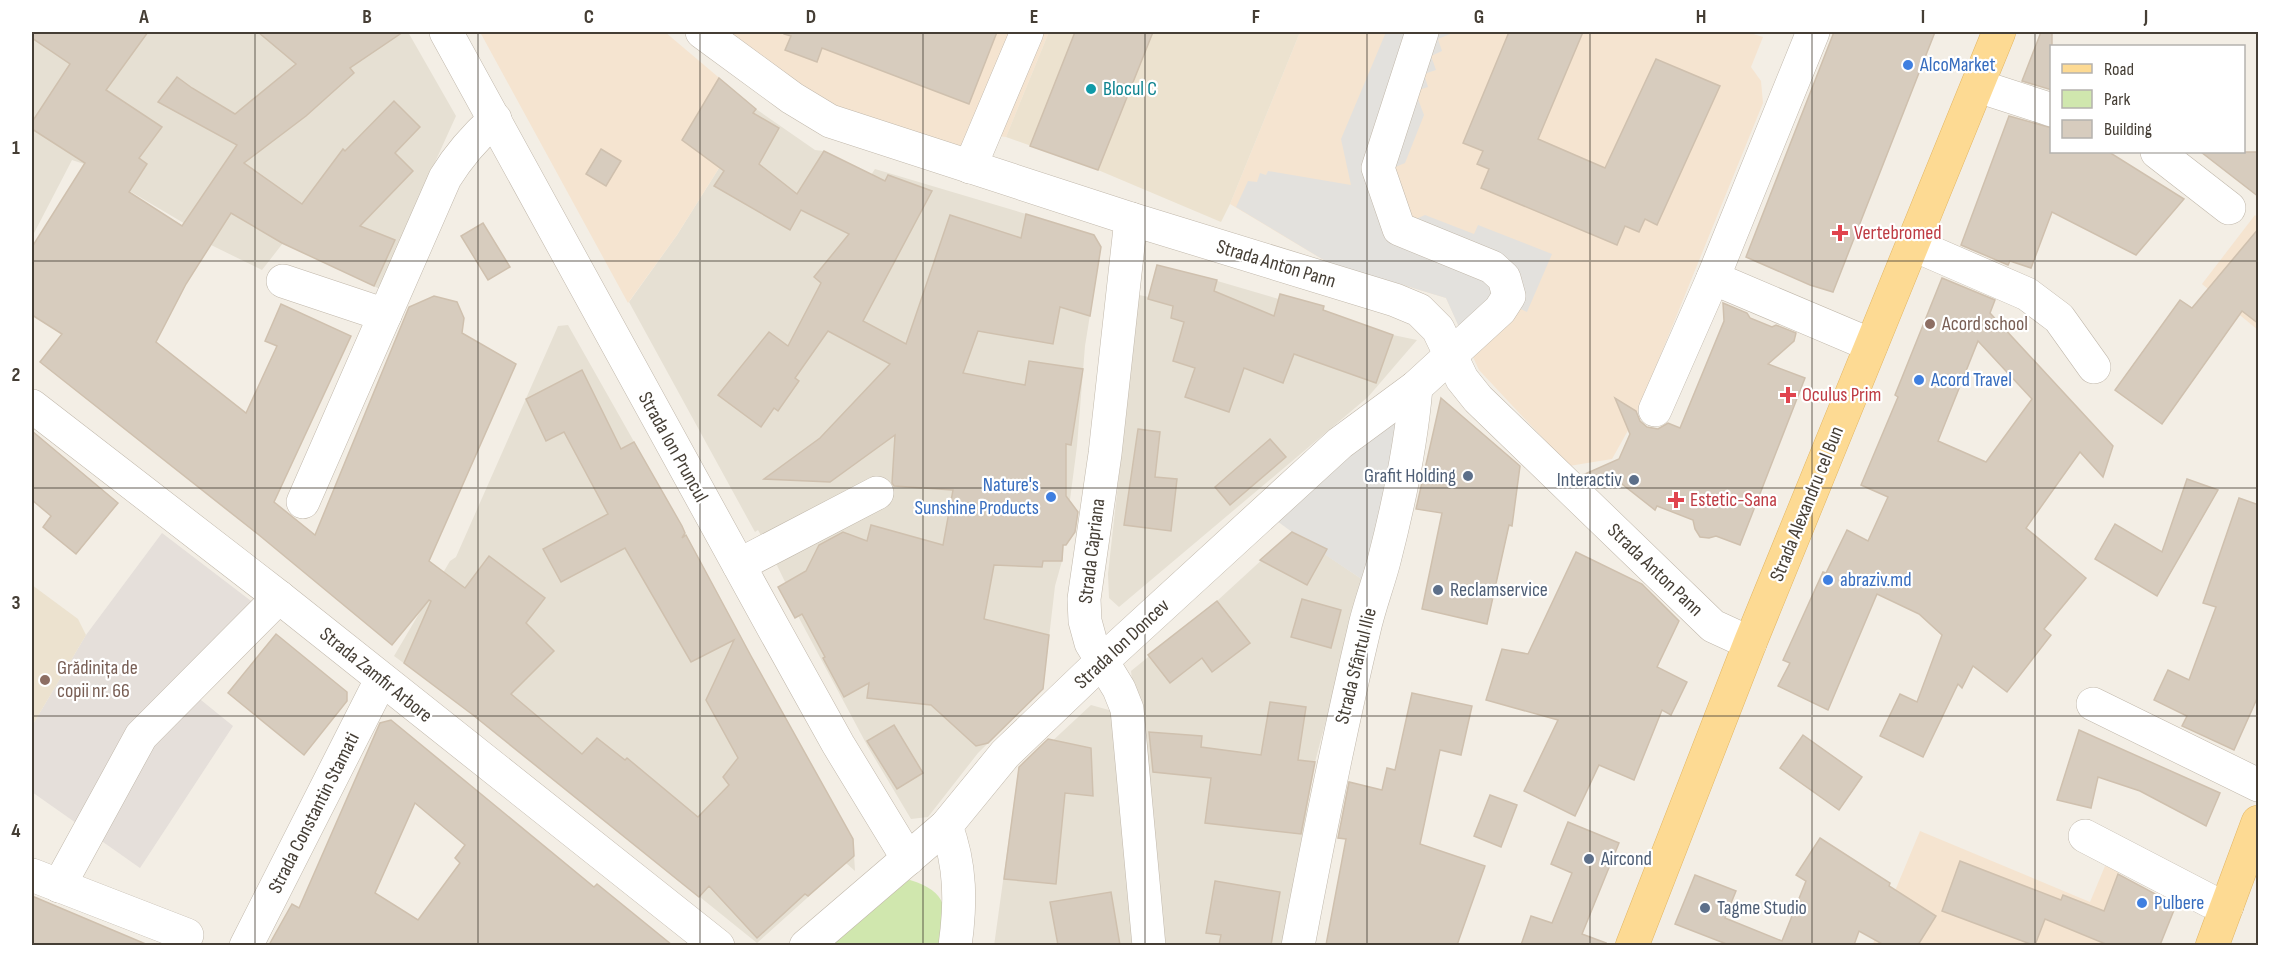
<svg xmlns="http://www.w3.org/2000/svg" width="2290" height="977" font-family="'Sofia Sans Condensed',sans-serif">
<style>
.residential{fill:#e6e0d3}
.commercial{fill:#f5e4d0}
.industrial{fill:#e5dfda}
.education{fill:#ece2cf}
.green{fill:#d0e7ae}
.parking{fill:#e3e1dd}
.building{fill:#d7ccbe;stroke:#cfc0ae;stroke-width:1.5;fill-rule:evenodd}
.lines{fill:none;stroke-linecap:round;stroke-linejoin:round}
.minor-casing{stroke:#c1b8ab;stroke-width:34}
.major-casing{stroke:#e3b663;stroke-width:34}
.minor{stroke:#fff;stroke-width:33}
.major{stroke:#fdda93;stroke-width:33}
.grid{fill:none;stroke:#453e35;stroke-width:1.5;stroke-opacity:0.55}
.shop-dot{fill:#3f7fe0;stroke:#fff;stroke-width:2}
.culture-dot{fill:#0f9aa8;stroke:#fff;stroke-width:2}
.health-dot{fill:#e0444e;stroke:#fff;stroke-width:2}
.education-dot{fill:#8d6e63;stroke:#fff;stroke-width:2}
.service-dot{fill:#5c6f8a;stroke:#fff;stroke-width:2}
.labels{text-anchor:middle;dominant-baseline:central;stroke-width:4.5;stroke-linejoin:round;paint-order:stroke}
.shop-label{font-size:20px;fill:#366cbe;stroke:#fff;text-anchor:start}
.culture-label{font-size:20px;fill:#0d838f;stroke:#fff;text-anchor:start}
.health-label{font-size:20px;fill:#be3a42;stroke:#fff;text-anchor:start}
.street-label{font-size:20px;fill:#453e35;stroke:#fff}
.education-label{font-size:20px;fill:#785e54;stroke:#fff;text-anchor:start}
.service-label{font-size:20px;fill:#4e5e75;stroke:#fff;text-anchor:start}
.neatline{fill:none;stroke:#453e35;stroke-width:2}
.grid-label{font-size:20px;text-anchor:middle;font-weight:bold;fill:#453e35}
</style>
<rect width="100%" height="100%" fill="#f3eee5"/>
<g class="residential">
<polygon points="32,32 408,32 456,116 405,228 384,291 283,243 262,270 211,245 214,241 84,164 72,160 32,237"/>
<polygon points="756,109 815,150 823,151 871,175 875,169 1026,214 1101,247 1085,346 1077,446 1062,561 1055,586 1043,689 978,753 928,817 911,819 868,747 783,588 787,586 772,555 758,530 755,532 629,302 677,235"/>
<polygon points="1157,265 1214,280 1347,319 1393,335 1417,340 1368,397 1119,607 1109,598 1108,574 1139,295 1149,297"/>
<polygon points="568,325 680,523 751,658 853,839 855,871 846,863 757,943 468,710 394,656 450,561 456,557 558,326"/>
<polygon points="1292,532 1363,580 1315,762 1284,945 1162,945 1131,671 1217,601"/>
<polygon points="1091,705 1116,712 1138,945 994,946 1018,773"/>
</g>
<g class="commercial">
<polygon points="480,32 665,32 756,109 677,235 628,303"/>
<polygon points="724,32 1049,32 1006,137 976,133 955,150 831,107"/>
<polygon points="1300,32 1747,32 1763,37 1751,67 1761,81 1763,103 1635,418 1612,459 1569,466 1479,370 1446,298 1327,262 1230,204"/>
<polygon points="2255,215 2258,218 2258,330 2202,284"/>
<polygon points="1920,831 2090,902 2105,866 2119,871 2105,908 2165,932 2160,946 1872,946"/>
</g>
<polygon class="industrial" points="162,533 255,604 180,683 233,726 140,868 32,792 32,726 86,635"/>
<g class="education">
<polygon points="1049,32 1300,32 1230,204 1221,222 1098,170 1006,137"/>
<polygon points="32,585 78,619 86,635 32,726"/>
</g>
<path class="green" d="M910 880C949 892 946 910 947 945L825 946 898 883Z"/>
<g class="parking">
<polygon points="1386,32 1449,32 1450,34 1438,39 1442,51 1431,56 1436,70 1424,74 1428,87 1415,91 1424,115 1405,163 1388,170 1409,222 1425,215 1474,234 1478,225 1552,254 1527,312 1516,307 1468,347 1446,298 1327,262 1236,207 1248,181 1257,182 1260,173 1266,175 1268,171 1351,185 1341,139"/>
<polygon points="1394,422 1398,426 1399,429 1363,580 1324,554 1326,549 1292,532 1277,521 1384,424"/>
</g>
<g class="building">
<polygon points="32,32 148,32 106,90 162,127 139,158 147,164 129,192 182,226 237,145 158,102 177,77 192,88 235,114 296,64 258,32 403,32 350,68 354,73 306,116 244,163 302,204 343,149 345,151 394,101 420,127 395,153 413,171 360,226 395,240 374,286 282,243 231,213 186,284 156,342 246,413 277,346 265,341 281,304 351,336 274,502 315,535 409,307 434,296 457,302 464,318 462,333 516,364 429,561 465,588 489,556 545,598 526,623 554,651 511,694 582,754 597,738 625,760 627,758 698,817 729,785 723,777 738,758 706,700 734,640 691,662 625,548 561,582 543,549 608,514 564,432 546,441 526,399 582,370 621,449 634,442 682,526 685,533 682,538 686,535 751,656 853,839 854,856 808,896 805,894 757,938 709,886 699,897 473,715 404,663 431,601 429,600 392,645 259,535 40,362 62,334 32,315 32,247 85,163 32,129 32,122 70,64 32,38"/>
<polygon points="784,32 997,32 969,104 822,48 817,62 785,50 791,36 784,34"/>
<polygon points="1075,32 1153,32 1098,170 1030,146"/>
<polygon points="1509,32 1583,32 1538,139 1605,168 1656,59 1720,86 1657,225 1645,219 1639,232 1625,226 1617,245 1481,188 1489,169 1477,164 1483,151 1463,143"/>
<polygon points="1834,32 1935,32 1833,292 1810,285 1746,257"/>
<polygon points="2041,32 2052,32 2052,90 2022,81"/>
<polygon points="719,78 756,109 753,113 779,128 759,164 797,194 824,151 885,181 888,175 932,191 863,321 906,344 950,215 1021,238 1026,214 1094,235 1101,247 1090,316 1060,307 1053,344 978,331 963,373 1025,385 1029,361 1083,369 1071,445 1066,444 1066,496 1078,512 1075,532 1066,545 1063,545 1062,561 1043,561 1042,567 994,565 984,619 1049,635 1043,689 988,743 976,746 931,705 867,698 869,683 844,697 823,658 825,657 802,614 795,618 778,587 806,571 819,545 843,532 867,541 871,525 943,545 953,490 894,486 892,483 895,435 830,482 764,479 820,438 890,364 828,331 795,378 799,381 778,411 774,408 761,427 718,395 769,332 788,346 821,283 814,277 849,234 801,210 790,230 714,186 724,171 682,140"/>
<polygon points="2009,116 2052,128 2052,152 2109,152 2184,199 2136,255 2052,212 2031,268 2010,261 2008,265 1961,245"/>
<polygon points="601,149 621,161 606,186 586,174"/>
<polygon points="2201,152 2259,152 2259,197"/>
<polygon points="483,223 510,267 488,280 461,236"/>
<polygon points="2259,228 2259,324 2242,311 2162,424 2115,390 2180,300 2192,308"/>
<polygon points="1157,265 1217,280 1214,291 1274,316 1280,294 1324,306 1323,310 1393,335 1376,383 1294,354 1283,383 1244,368 1229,412 1185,397 1195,368 1173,361 1184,322 1171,318 1173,306 1148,299"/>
<path d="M1942 278 1995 300 1990 313 2113 446 2103 477 2080 452 2026 528 2086 578 2044 629 2051 635 2007 692 1973 666 1962 688 1958 684 1923 757 1880 736 1900 694 1917 702 1942 635 1919 614 1877 594 1828 710 1778 686 1790 663 1783 660 1823 572 1826 573 1847 530 1868 541 1888 497 1861 485 1898 397 1895 395ZM1978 341 2032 399 1986 462 1938 441Z"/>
<polygon points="1723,303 1747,313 1750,318 1772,327 1776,325 1796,333 1794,341 1768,364 1805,378 1740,545 1716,536 1709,538 1700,537 1695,529 1693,520 1657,506 1655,510 1618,481 1585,474 1619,459 1630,434 1615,398 1636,411 1640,421 1647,427 1658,429 1668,423 1680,428 1724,321"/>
<polygon points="1441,398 1520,466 1512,526 1509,525 1487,624 1422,609 1442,513 1416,509"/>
<polygon points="1138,429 1160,432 1155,477 1177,479 1171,531 1124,525"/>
<polygon points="32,431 118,503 76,554 43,527 51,516 32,500"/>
<polygon points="1270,439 1286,457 1230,505 1215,487"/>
<polygon points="2187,479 2218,490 2157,596 2095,559 2115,524 2162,552"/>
<polygon points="2239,498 2259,505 2259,694 2234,750 2182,726 2187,716 2154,700 2168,670 2189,680 2216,607 2203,603"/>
<polygon points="1292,532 1327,549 1307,585 1260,560"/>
<polygon points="1576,552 1642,584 1679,621 1657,667 1687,682 1671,715 1662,710 1634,780 1599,765 1575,816 1524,791 1558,720 1486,700 1502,649 1528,654"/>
<polygon points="1302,599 1341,610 1331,648 1291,637"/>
<polygon points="1217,601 1250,643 1212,672 1202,658 1170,683 1148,655"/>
<polygon points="276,634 347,692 347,701 304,755 228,693"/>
<polygon points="1412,693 1472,706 1461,755 1440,750 1420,844 1485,866 1457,945 1326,945 1346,839 1338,838 1349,782 1382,790 1387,768 1395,770"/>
<polygon points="1270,702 1306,707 1298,760 1315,762 1301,834 1205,823 1211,778 1153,772 1149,732 1202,736 1201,747 1261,755"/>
<path d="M391 720 594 887 597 884 672 945H269L292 904 299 908 380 723ZM415 803 465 845 455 858 460 863 418 920 375 893Z"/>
<polygon points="894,725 923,773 897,789 867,741"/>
<polygon points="2079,730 2220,793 2206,826 2140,791 2098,777 2091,808 2057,800"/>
<polygon points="1803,735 1862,777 1839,810 1780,768"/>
<polygon points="1048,739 1091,748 1093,796 1065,793 1056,884 1004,879 1019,767"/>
<polygon points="1490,795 1517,805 1501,847 1474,836"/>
<polygon points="1568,822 1619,843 1582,934 1606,943 1605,945 1521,945 1531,916 1552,923 1572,873 1551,864"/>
<polygon points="1820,838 1890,883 1889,886 1936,916 1918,945 1884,945 1859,931 1854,945 1729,945 1675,924 1695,875 1736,891 1725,918 1782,941 1806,881 1796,875"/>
<polygon points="1960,861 2061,900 2063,895 2104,911 2118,874 2176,905 2160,945 2108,945 2045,919 2035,945 2033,945 1942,911"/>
<polygon points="1215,881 1280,892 1271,945 1219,945 1221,935 1206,933"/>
<polygon points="1111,892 1120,945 1058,945 1050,902"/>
<polygon points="32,896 148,945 32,945"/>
</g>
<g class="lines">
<defs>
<g id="minor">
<polyline points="446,32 774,629 838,744 908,859"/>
<polyline points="702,32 792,98 830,121 1131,219 1395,300 1419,310 1438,329 1462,379 1478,399 1713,626 1750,643"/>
<polyline points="1978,86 2052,110"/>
<polyline points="2157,152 2229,208"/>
<polyline points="970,167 1027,32"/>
<polyline points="1131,219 1105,454 1084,599 1085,621 1091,643 1119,689 1127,709 1149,946"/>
<polyline points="1914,245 2027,294 2059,318 2094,367"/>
<polyline points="1713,278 1871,345"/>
<polyline points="283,281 385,315"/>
<polyline points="32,406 279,597 718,946"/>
<polyline points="1655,410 1713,278 1813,32"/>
<path d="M303 502 445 178C459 155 475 137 495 119"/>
<polyline points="739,565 877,493"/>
<polyline points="2093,704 2258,785"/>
<path d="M946 826C961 865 961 904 955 946"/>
<polyline points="2085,836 2210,901 2227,906"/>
<polyline points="32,875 187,935"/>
<polyline points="59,886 141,736 279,597"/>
<polyline points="246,946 381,680"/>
<polyline points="806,946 946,826 1005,754 1101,662 1340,443 1416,387 1500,310 1509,296 1504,278 1492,267 1399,229 1378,168 1422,32"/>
<path d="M1298 946C1318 840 1339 735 1364 630 1369 607 1378 584 1384 561 1399 503 1411 446 1416 387"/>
</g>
<g id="major">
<polyline points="1632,946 1750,643 1999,32"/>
<polyline points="2212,946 2258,822"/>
</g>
</defs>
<use href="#minor" class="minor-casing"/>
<use href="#major" class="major-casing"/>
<use href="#minor" class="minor"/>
<use href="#major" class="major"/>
</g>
<path class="grid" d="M255 32V946M478 32V946M700 32V946M923 32V946M1145 32V946M1367 32V946M1590 32V946M1812 32V946M2035 32V946M32 261H2258M32 488H2258M32 716H2258"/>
<g class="shop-dot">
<circle cx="1908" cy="65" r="6"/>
<circle cx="1919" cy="380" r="6"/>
<circle cx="1051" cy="497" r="6"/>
<circle cx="1828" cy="580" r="6"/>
<circle cx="2142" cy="903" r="6"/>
</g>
<circle class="culture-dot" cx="1091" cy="89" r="6"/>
<g class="health-dot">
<path d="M1837 224h6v6h6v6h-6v6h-6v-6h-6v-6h6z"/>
<path d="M1785 386h6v6h6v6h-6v6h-6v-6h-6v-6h6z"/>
<path d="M1673 491h6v6h6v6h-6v6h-6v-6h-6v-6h6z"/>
</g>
<g class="education-dot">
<circle cx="1930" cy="324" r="6"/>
<circle cx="45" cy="680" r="6"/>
</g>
<g class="service-dot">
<circle cx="1468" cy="476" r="6"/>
<circle cx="1634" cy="480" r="6"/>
<circle cx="1438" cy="590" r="6"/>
<circle cx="1589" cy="859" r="6"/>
<circle cx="1705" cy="908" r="6"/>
</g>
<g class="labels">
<g class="shop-label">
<text x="1920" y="65">AlcoMarket</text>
<text x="1931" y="380">Acord Travel</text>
<text x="1039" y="485" text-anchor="end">Nature's<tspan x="1039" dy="23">Sunshine Products</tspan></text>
<text x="1840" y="580">abraziv.md</text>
<text x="2154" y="903">Pulbere</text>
</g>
<g class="culture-label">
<text x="1103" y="89">Blocul C</text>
</g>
<g class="health-label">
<text x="1854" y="233">Vertebromed</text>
<text x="1802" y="395">Oculus Prim</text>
<text x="1690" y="500">Estetic-Sana</text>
</g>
<g class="street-label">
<text transform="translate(1276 264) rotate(17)">Strada Anton Pann</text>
<text transform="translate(673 447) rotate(61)">Strada Ion Pruncul</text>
<text transform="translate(1807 504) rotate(-68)">Strada Alexandru cel Bun</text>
<text transform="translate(1092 551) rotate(-83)">Strada Căpriana</text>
<text transform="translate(1655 570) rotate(44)">Strada Anton Pann</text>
<text transform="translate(1122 644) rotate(-43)">Strada Ion Doncev</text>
<text transform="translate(1356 666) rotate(-76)">Strada Sfântul Ilie</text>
<text transform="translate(376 675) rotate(39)">Strada Zamfir Arbore</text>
<text transform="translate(314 813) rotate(-63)">Strada Constantin Stamati</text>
</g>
<g class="education-label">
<text x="1942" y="324">Acord school</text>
<text x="57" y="668">Grădinița de<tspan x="57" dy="23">copii nr. 66</tspan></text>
</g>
<g class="service-label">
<text x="1456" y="476" text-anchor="end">Grafit Holding</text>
<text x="1622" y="480" text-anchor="end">Interactiv</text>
<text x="1450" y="590">Reclamservice</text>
<text x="1601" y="859">Aircond</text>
<text x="1717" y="908">Tagme Studio</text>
</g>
</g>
<rect width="2290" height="977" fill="none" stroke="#ffffff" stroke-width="66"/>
<rect x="2050" y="45" width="195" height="108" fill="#ffffff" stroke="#b5b2ae" stroke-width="1.5"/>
<rect x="2062" y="64" width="30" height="9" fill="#fdda93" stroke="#b5b2ae" stroke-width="1.5"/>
<text x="2104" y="75" font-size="18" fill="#453e35">Road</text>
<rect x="2062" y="90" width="30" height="18" fill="#d0e7ae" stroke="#b5b2ae" stroke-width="1.5"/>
<text x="2104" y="105" font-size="18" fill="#453e35">Park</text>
<rect x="2062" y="120" width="30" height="18" fill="#d7ccbe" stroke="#b5b2ae" stroke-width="1.5"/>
<text x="2104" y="135" font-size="18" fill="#453e35">Building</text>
<rect x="33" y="33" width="2224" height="911" class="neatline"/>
<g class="grid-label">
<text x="144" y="23">A</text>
<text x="367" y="23">B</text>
<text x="589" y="23">C</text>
<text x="811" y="23">D</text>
<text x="1034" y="23">E</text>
<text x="1256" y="23">F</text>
<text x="1479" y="23">G</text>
<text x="1701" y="23">H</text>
<text x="1923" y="23">I</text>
<text x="2146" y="23">J</text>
<text x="16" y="154">1</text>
<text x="16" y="381">2</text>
<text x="16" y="609">3</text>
<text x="16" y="837">4</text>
</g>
</svg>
